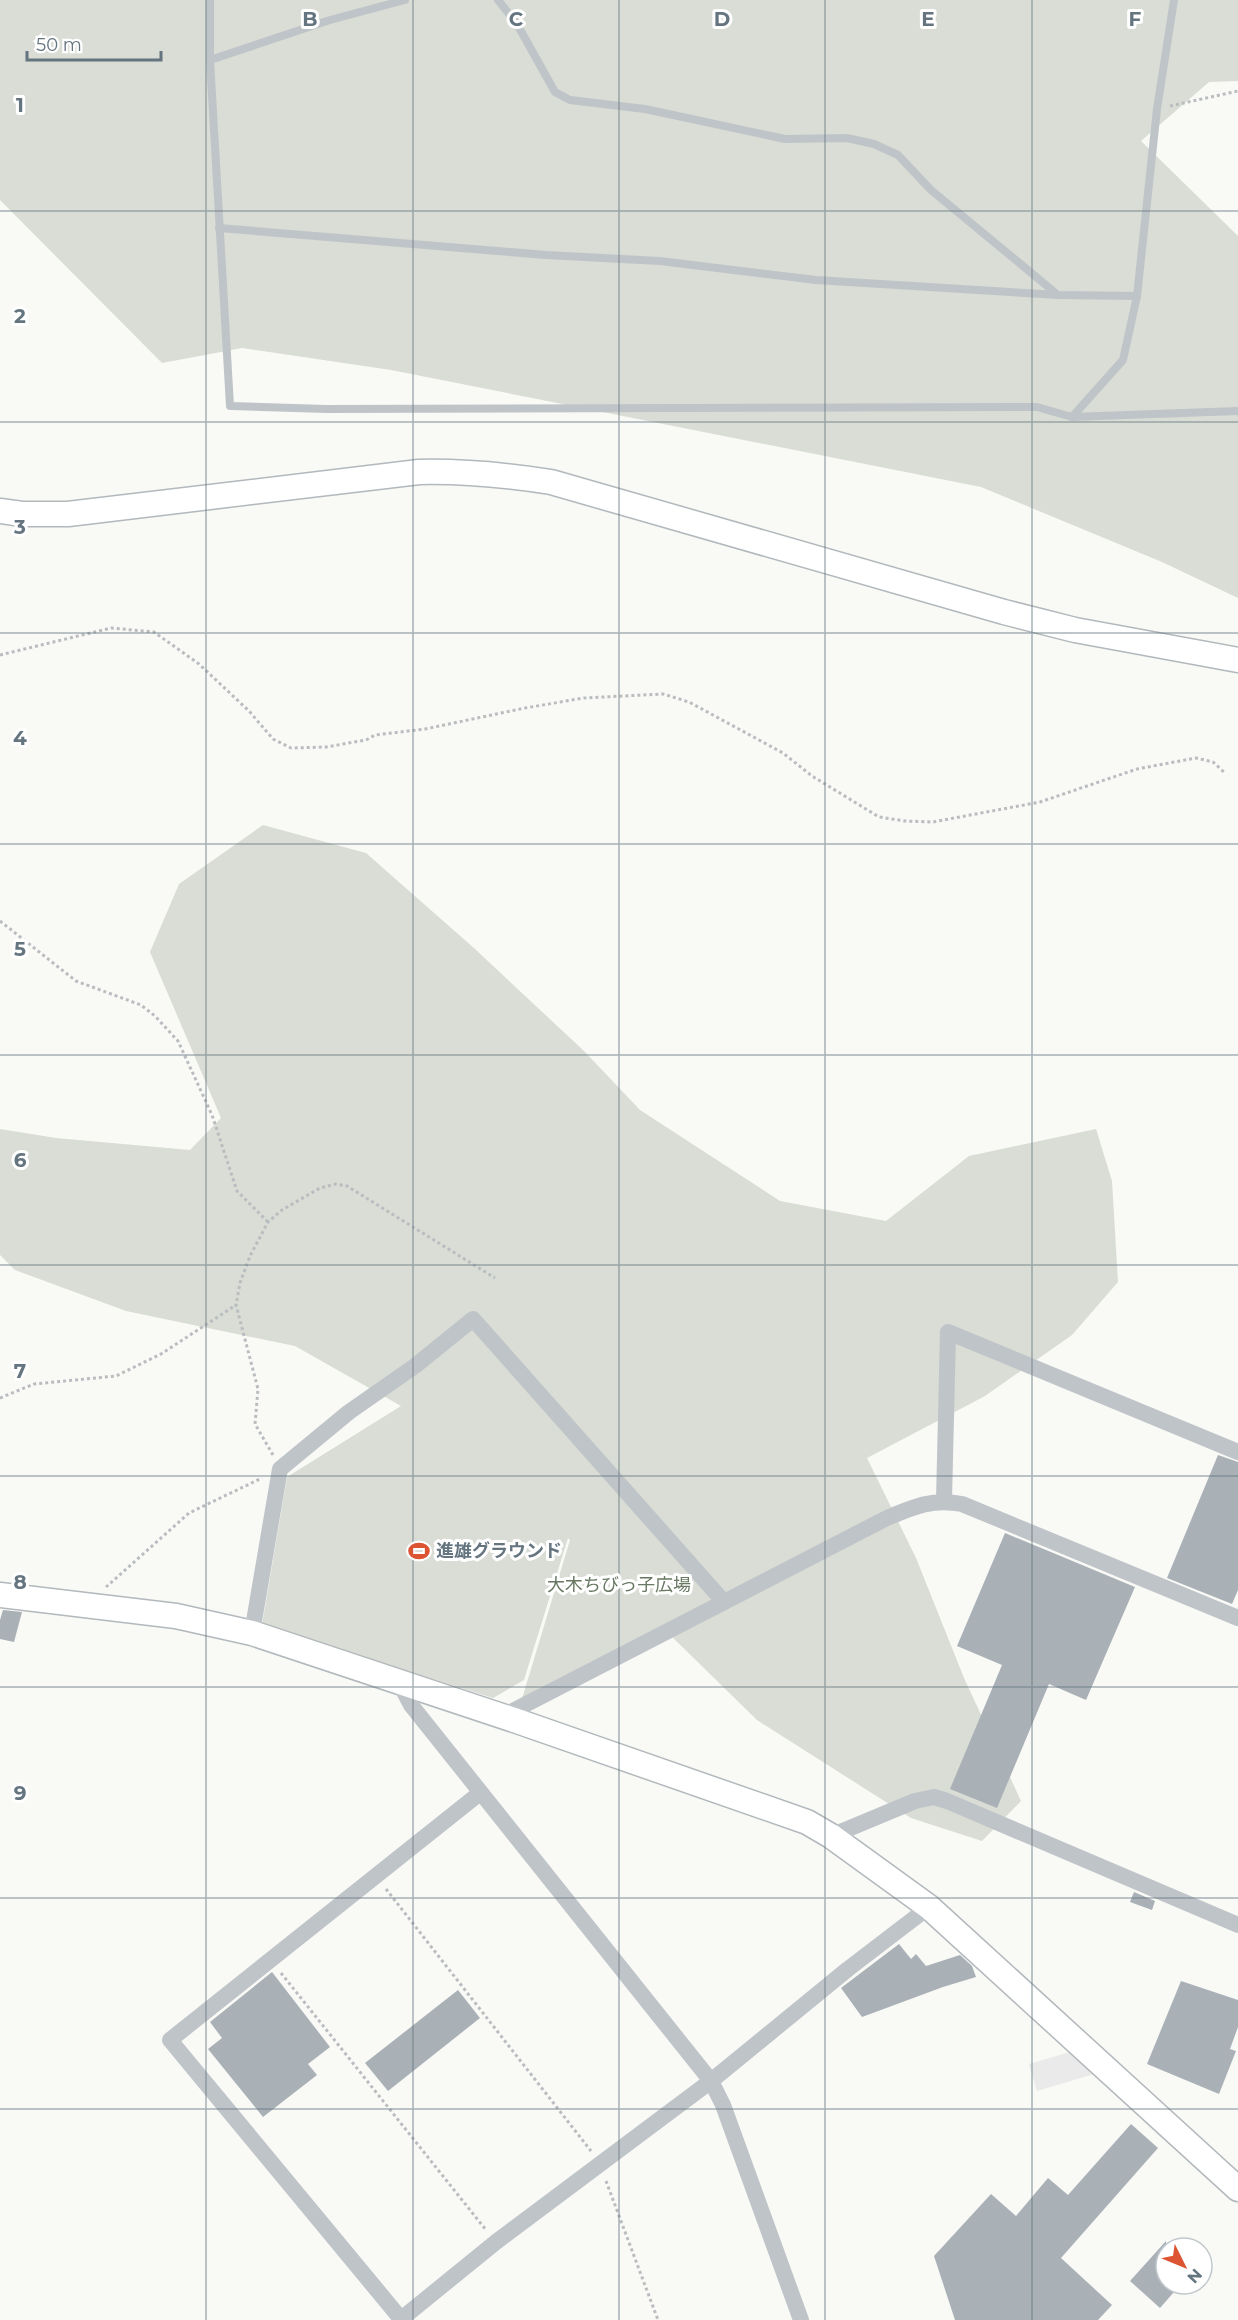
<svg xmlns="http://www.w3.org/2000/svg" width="1238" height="2320" font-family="Montserrat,'Noto Sans JP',sans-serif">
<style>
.built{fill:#e9eae9}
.green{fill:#d9ddd5}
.building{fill:#a9b1b7}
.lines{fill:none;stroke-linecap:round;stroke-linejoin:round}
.secondary-casing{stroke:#b2b8bc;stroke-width:27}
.path{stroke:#babdc0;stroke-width:3;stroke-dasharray:3 3;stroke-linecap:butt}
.lane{stroke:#bfc4c8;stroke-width:8}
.street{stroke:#bfc4c8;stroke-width:16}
.secondary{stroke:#fff;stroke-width:24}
.grid{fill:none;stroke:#657580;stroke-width:1.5;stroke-opacity:0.55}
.labels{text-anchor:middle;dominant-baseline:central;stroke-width:6;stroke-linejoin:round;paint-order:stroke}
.poi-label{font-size:18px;font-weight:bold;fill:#657580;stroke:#fff;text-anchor:start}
.park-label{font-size:18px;fill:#687863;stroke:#fff}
.grid-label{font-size:20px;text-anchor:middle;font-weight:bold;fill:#657580;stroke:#fff;stroke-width:6;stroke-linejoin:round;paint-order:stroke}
</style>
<rect width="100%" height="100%" fill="#f9f9f6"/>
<polygon class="built" points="1070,2052 1094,2074 1037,2091 1029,2064"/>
<g class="green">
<polygon points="0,0 1238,0 1238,81 1209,82 1141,141 1238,236 1238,598 1162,562 981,487 391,370 242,348 162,363 0,200"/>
<polygon points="263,825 366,853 475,949 584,1051 640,1110 780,1201 886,1221 969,1156 1096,1129 1112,1181 1118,1282 1072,1335 985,1396 867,1458 916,1558 964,1678 1021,1801 982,1841 911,1818 757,1720 664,1629 521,1702 570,1540 568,1538 524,1680 493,1698 262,1625 287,1477 401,1406 295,1346 126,1311 15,1270 0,1255 0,1129 56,1138 190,1150 221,1118 150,952 179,884"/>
</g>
<g class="building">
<polygon points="1218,1455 1238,1462 1238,1590 1232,1604 1167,1578"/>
<polygon points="1005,1533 1135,1587 1086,1700 1049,1684 997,1808 950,1789 1002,1665 957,1646"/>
<polygon points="3,1610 22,1612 14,1642 0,1639 0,1620"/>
<polygon points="1134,1892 1155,1901 1152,1910 1130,1902"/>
<polygon points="899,1944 911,1959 916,1954 926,1966 960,1955 972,1966 976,1977 943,1987 862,2017 841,1988"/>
<polygon points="272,1972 330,2047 308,2064 317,2075 263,2117 208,2049 222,2038 210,2022"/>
<polygon points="1181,1981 1238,2000 1238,2027 1230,2049 1236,2051 1219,2094 1147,2064"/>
<polygon points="458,1990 480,2018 388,2091 365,2063"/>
<polygon points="1131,2124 1158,2148 1061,2258 1112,2305 1098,2320 955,2320 934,2256 991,2194 1016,2216 1048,2178 1068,2195"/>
<polygon points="1166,2241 1166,2284 1181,2284 1160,2308 1130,2281"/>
</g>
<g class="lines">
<defs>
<g id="secondary">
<path d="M0 511 22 514H68L419 472C464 471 506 475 551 482L1004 612 1075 630 1238 660"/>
<polyline points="0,1595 176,1616 252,1633 517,1721 807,1822 831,1836 929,1907 1238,2189"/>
</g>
</defs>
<use href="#secondary" class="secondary-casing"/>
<g class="path">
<polyline points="1170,106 1238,91"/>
<polyline points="0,655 111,628 154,632 199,664 249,711 273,739 291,748 326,747 366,740 375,735 425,729 525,708 584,698 663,694 689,702 783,753 812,776 879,817 905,821 933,822 1040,802 1137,769 1196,758 1213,762 1225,773"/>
<polyline points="0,921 76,981 141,1005 155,1016 178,1041 212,1115 237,1191 268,1222"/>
<polyline points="0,1398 34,1384 116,1376 161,1354 236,1305"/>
<polyline points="273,1455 255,1424 258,1389 236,1305 240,1283 250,1256 268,1222 282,1210 320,1188 336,1184 347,1186 495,1278"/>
<polyline points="106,1587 189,1513 262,1478"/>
<polyline points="386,1889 591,2151"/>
<polyline points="281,1973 486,2230"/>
<polyline points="606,2181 658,2320"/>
</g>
<g class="lane">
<polyline points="210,0 210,60 230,406 326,409 1037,407 1072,417 1238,411"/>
<polyline points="498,0 517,24 555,92 570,100 645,109 785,139 847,138 874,144 898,155 931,190 1058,295"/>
<polyline points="210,60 330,20 405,0"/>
<polyline points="219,228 546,255 660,261 816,280 1058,295 1137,296"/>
<polyline points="1072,417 1123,360 1137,296 1157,109 1174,0"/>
</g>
<g class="street">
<polyline points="944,1500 948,1332 1238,1452"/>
<polyline points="252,1633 280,1469 349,1412 415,1366 473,1319 724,1602"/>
<polyline points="399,1682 411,1705 711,2081 723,2105 801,2320"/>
<path d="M503 1716 887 1518C913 1507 933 1498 962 1504L1238 1618"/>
<polyline points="831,1836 915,1801 934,1797 947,1801 1238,1925"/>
<polyline points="401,2319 170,2040 480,1793"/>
<polyline points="400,2320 496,2242 711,2081 848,1969 929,1907"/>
</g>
<use href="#secondary" class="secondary"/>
</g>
<path class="grid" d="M206 0V2320M413 0V2320M619 0V2320M825 0V2320M1032 0V2320M0 211H1238M0 422H1238M0 633H1238M0 844H1238M0 1055H1238M0 1265H1238M0 1476H1238M0 1687H1238M0 1898H1238M0 2109H1238"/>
<defs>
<symbol id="stadium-bare" viewBox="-9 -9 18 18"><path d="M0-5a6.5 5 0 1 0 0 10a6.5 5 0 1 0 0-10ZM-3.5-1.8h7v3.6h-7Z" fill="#dd5432" stroke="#fff" stroke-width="2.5" paint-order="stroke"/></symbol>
</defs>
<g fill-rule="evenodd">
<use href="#stadium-bare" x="404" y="1536" width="30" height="30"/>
</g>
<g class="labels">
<g class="poi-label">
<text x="436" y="1551">進雄グラウンド</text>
</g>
<g class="park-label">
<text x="619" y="1585">大木ちびっ子広場</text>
</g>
</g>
<g class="grid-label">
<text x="310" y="26">B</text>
<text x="516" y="26">C</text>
<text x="722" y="26">D</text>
<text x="928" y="26">E</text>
<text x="1135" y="26">F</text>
<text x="20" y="112">1</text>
<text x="20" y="323">2</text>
<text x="20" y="534">3</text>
<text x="20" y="745">4</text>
<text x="20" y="956">5</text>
<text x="20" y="1167">6</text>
<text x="20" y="1378">7</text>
<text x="20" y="1589">8</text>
<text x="20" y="1800">9</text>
</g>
<g transform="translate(1184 2266) rotate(133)"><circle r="28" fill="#ffffff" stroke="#c1c8cc" stroke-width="1.5"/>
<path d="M0-4.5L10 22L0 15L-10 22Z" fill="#dd5432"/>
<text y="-9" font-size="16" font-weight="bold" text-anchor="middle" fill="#657580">N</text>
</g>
<path d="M27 51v9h134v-9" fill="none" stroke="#657580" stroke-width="3"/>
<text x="36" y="51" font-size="18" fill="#657580" stroke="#ffffff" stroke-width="4.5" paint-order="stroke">50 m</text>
</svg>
